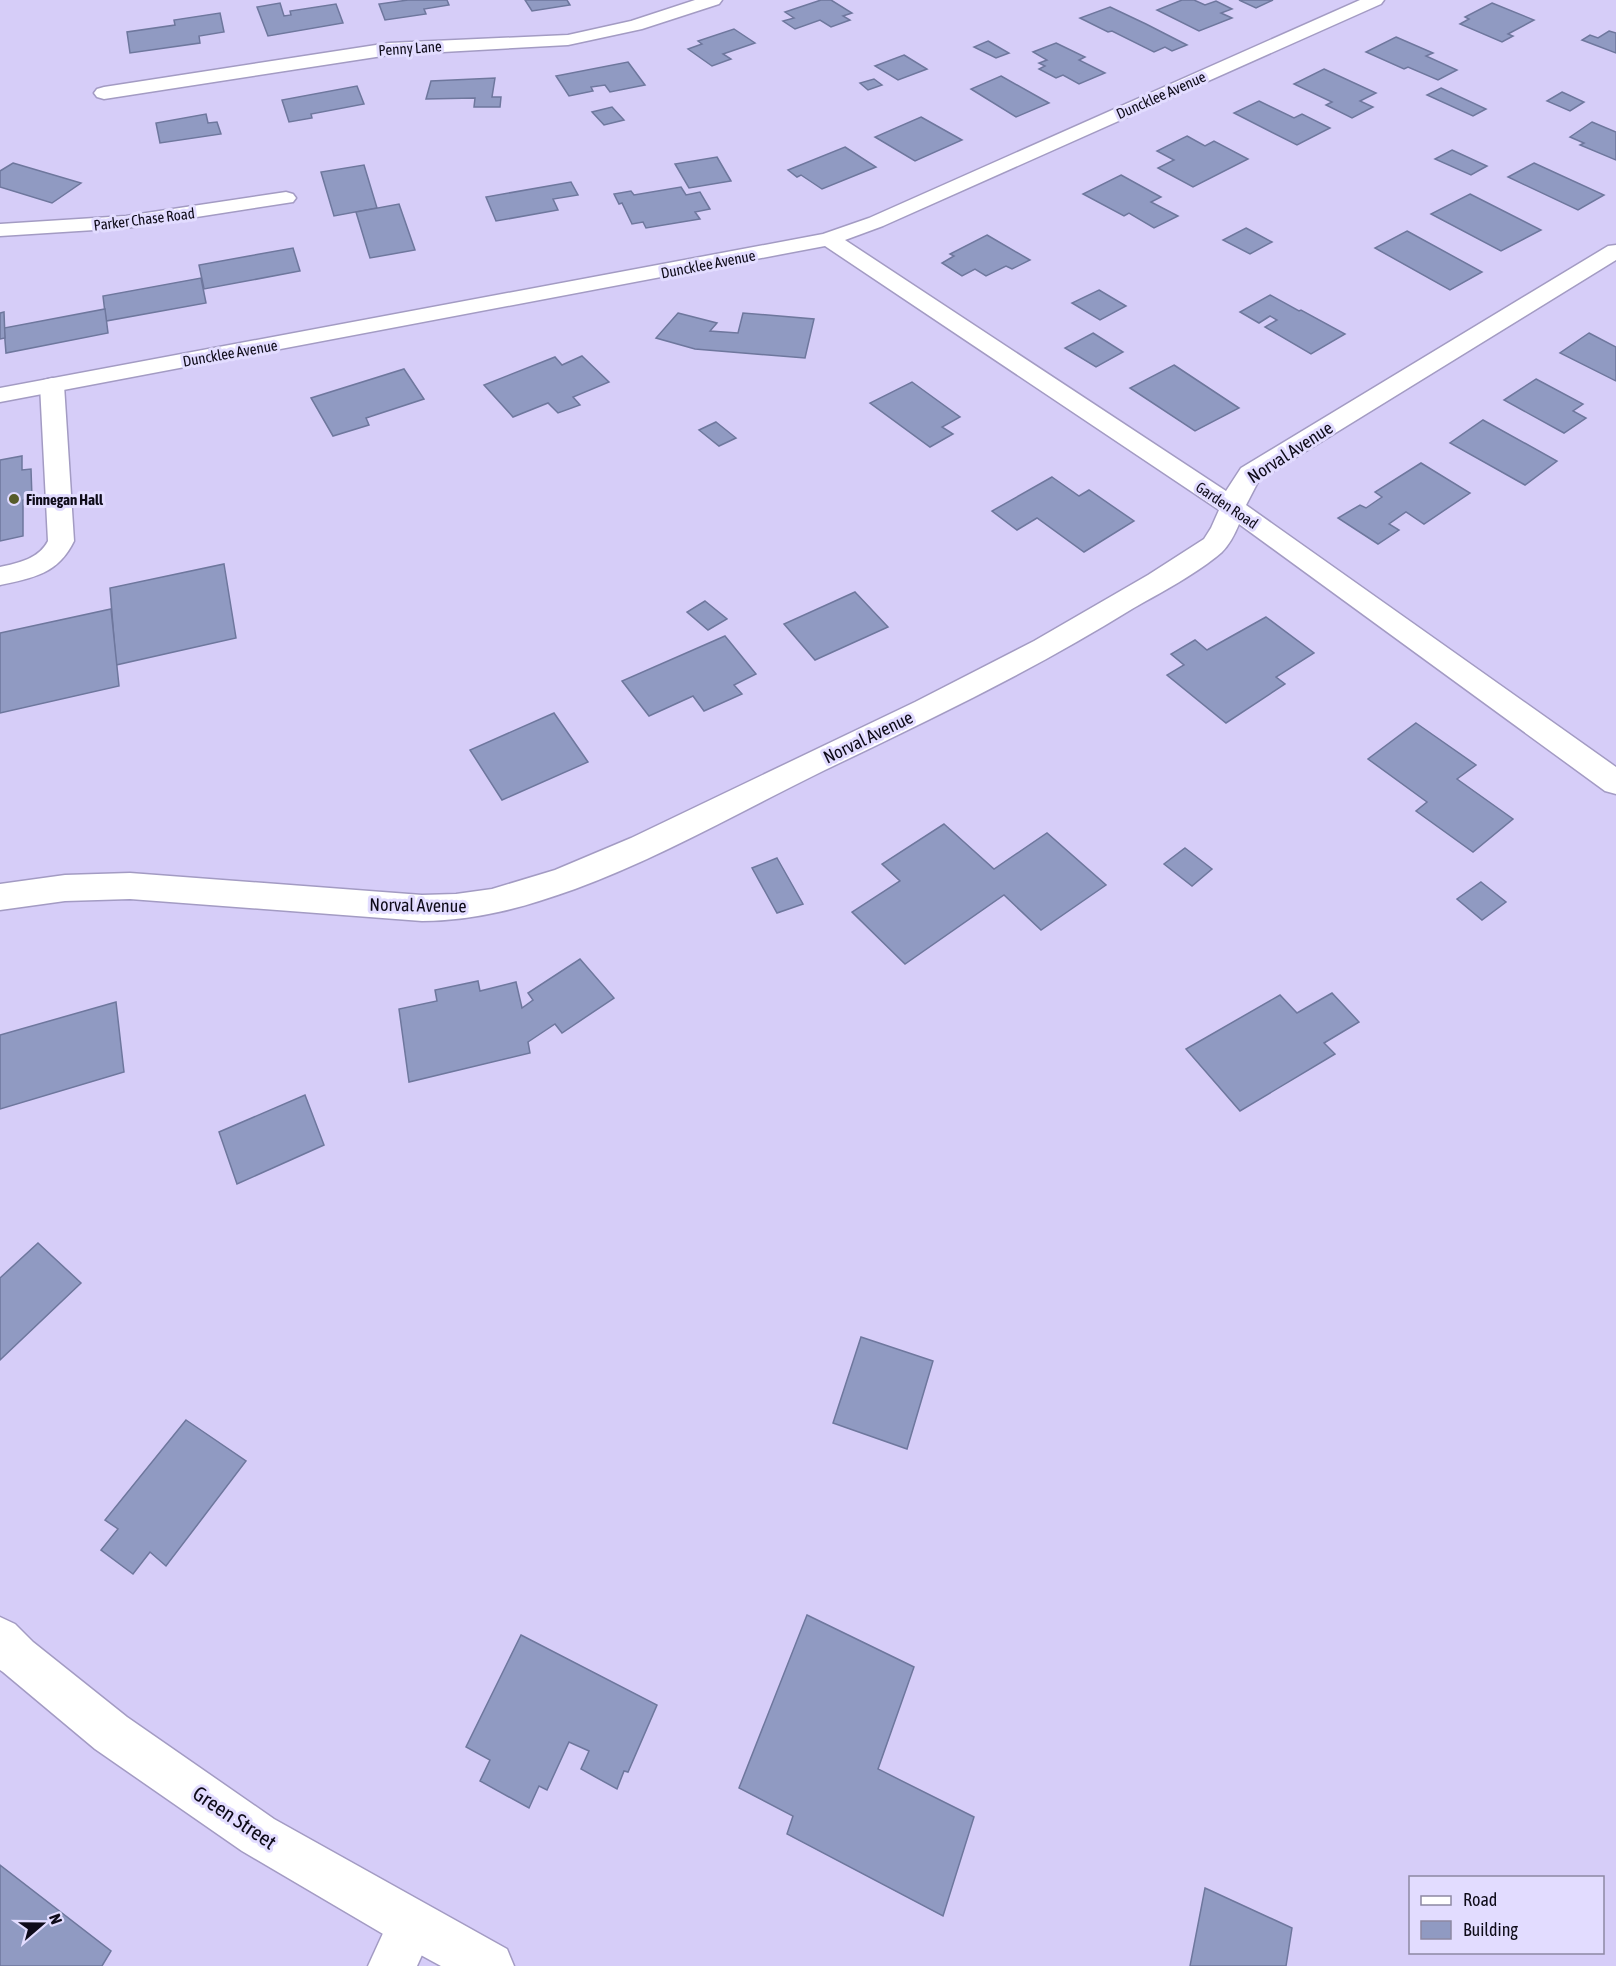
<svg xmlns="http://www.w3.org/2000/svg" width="1616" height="1966" font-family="'Asap Condensed',sans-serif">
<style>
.building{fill:#909ac2;stroke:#6e779d;stroke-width:1.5}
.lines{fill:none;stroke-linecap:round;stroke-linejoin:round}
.service-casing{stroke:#a39bc3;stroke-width:3}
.minor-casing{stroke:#a39bc3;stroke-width:3}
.tertiary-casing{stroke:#a39bc3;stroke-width:3}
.service{fill:#fff;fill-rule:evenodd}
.minor{fill:#fff;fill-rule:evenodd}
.tertiary{fill:#fff;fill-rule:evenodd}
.poi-dot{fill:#575c2a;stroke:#e2dcff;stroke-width:2}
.labels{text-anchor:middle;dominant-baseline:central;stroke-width:6;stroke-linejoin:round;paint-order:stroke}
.far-street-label{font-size:15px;fill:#0e0b19;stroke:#e2dcff}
.far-poi-label{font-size:15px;font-weight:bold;fill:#0e0b19;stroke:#e2dcff;text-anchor:start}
.street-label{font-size:18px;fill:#0e0b19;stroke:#e2dcff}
.near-street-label{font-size:21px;fill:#0e0b19;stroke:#e2dcff}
</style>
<rect width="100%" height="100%" fill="#d6cdf8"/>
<g class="building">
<polygon points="408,0 447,0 449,5 424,9 426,14 385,20 379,4"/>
<polygon points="525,0 567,0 570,5 532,11"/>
<polygon points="821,0 831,0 852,13 843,16 850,20 831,27 820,20 795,29 783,21 794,18 785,12"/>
<polygon points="1182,0 1194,0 1205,5 1216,1 1232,9 1221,13 1232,18 1199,31 1157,10"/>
<polygon points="1239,0 1273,0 1256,8"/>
<polygon points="280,3 284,16 291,15 290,11 336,4 343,23 268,36 257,7"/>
<polygon points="1492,3 1534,20 1508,34 1513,36 1502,42 1460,24 1469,19 1465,17"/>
<polygon points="1110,7 1146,24 1187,45 1172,51 1165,47 1154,52 1112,31 1108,32 1080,18"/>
<polygon points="220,13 224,32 199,36 200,43 130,53 127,32 175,25 174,20"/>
<polygon points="734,29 755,43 723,54 731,59 712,66 688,49 702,44 698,41"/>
<polygon points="1609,31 1616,33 1616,53 1582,40 1590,35 1598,38"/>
<polygon points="1396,37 1433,53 1426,56 1457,70 1438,80 1408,67 1404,69 1366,52"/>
<polygon points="988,41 1009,53 996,58 974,47"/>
<polygon points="1056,43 1085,57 1079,60 1105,73 1079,84 1063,75 1056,78 1039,69 1045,66 1039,63 1047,60 1033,52"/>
<polygon points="904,55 927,69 898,80 875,66"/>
<polygon points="628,62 645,85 610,92 605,85 591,87 593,91 569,96 556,76"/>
<polygon points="1324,69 1376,93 1360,101 1373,107 1352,118 1326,105 1332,102 1294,84"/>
<polygon points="1001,76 1049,103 1016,117 971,89"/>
<polygon points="495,78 492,97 501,97 500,107 474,107 475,98 426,99 431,81"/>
<polygon points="874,79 882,85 868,90 860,83"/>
<polygon points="357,86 364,104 311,114 312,118 289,122 282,100"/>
<polygon points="1441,88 1486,109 1473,116 1427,95"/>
<polygon points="1562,92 1584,102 1570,111 1547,101"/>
<polygon points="1259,101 1294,118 1302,114 1330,128 1297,145 1234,113"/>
<polygon points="612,107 624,120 604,125 592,112"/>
<polygon points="206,114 208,123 217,122 221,134 160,143 156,123"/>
<polygon points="921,117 962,140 915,161 875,137"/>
<polygon points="1592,122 1616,132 1616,160 1580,145 1584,143 1570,137"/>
<polygon points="1187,136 1205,146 1214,141 1248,159 1193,187 1158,168 1174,160 1157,151"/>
<polygon points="845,147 876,167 822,189 801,175 797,177 788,170"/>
<polygon points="1452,150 1487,166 1471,175 1435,159"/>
<polygon points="717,157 731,181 689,188 675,164"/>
<polygon points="13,163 81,183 52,203 0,187 0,171"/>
<polygon points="1534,163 1604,195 1578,210 1508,177"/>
<polygon points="364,165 377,208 334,216 321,172"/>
<polygon points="1121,175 1161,197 1151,202 1178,216 1154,228 1129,213 1124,216 1083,194"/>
<polygon points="571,182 578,195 553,199 558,210 496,221 486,197"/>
<polygon points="681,187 686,195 700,192 710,209 695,212 700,219 646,228 643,222 632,224 622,203 619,204 614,194 631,191 634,195"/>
<polygon points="1470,194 1541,230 1501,251 1431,214"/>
<polygon points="399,204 415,250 370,258 356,212"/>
<polygon points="1246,228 1272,242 1250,254 1223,240"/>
<polygon points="1407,231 1482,272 1450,290 1375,248"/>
<polygon points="987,235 1030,260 1012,269 1006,266 986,276 975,269 962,276 942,263 954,256 950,254"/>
<polygon points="293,248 300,271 204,289 199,265"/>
<polygon points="201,278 206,303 106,321 103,296"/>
<polygon points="1099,290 1126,306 1100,320 1072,303"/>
<polygon points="1270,295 1299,311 1301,310 1345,334 1311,354 1265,327 1277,320 1270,316 1259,323 1240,312"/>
<polygon points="105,309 108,333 6,353 4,328"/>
<polygon points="4,312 5,338 0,339 0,313"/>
<polygon points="678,313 717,323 710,331 738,333 743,313 814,319 805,358 695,349 656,338"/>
<polygon points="1093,333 1123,352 1096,367 1065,348"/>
<polygon points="1589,333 1616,347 1616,381 1560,353"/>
<polygon points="582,356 609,382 573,397 580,405 558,413 548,403 513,417 484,385 555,357 562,365"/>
<polygon points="1174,365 1239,408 1195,431 1130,388"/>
<polygon points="404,369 424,399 366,418 369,425 333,436 311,398"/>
<polygon points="1536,379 1583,404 1573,411 1586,418 1564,433 1504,400"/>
<polygon points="912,382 960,417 942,427 953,434 930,447 870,403"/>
<polygon points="1483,420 1557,461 1525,485 1450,443"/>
<polygon points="716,422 736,438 719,446 699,430"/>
<polygon points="22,456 22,470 31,469 32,498 23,500 23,536 0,541 0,460"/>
<polygon points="1421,463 1470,493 1424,524 1406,512 1389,524 1399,530 1378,544 1338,518 1360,505 1366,508 1382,497 1375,492"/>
<polygon points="1052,477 1079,496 1089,490 1134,521 1084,552 1037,518 1017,530 992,511"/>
<polygon points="224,564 236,638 116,665 110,588"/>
<polygon points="855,592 888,627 815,660 784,624"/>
<polygon points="705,601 727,619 708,630 687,612"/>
<polygon points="111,609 119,686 0,713 0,633"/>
<polygon points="1266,617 1314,653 1276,677 1285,684 1226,723 1167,675 1184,665 1171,654 1195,640 1207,650"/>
<polygon points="725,636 756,674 734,685 742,694 704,711 693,696 649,716 622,681"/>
<polygon points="554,713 588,762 502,800 470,750"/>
<polygon points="1416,723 1476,765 1457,779 1513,819 1473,852 1416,811 1427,802 1368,759"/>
<polygon points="944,824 994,869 1047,833 1106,885 1041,930 1004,895 905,964 852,912 900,881 882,864"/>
<polygon points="1185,848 1212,869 1192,886 1164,864"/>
<polygon points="777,858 803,904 777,913 752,868"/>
<polygon points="1481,882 1506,902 1482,920 1457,899"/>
<polygon points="580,959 614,998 562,1033 555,1024 528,1042 530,1053 409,1082 399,1009 437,1001 435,990 478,981 480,991 516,982 522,1008 533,1000 528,993"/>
<polygon points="1332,993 1359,1022 1324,1043 1335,1054 1240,1111 1186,1049 1280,995 1297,1013"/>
<polygon points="116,1002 124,1072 0,1109 0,1035"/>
<polygon points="305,1095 324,1145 237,1184 219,1132"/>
<polygon points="38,1243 81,1283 0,1360 0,1278"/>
<polygon points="861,1337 933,1361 907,1449 833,1423"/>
<polygon points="186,1420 246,1461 166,1566 150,1552 133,1574 101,1550 118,1529 105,1520"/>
<polygon points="807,1615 914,1667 878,1769 974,1817 943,1916 787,1834 793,1816 739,1788"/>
<polygon points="521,1635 657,1705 628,1772 624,1771 617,1789 581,1769 589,1751 569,1742 547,1790 539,1786 529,1808 480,1781 490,1760 466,1747"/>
<polygon points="0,1865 111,1951 102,1966 0,1966"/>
<polygon points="1205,1888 1292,1928 1286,1966 1190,1966"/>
</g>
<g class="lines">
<defs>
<path id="service" d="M52 378 60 380 64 385 74 541C58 574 33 578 0 585V567C18 563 39 559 48 541L40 385 44 380Z"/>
<g id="minor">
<polygon points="695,0 722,0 719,4 642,29 568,45 389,55 104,99 97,97 94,93 97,89 104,87 389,43 568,35 631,21"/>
<path d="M1360 0H1384L1381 4 883 226 845 240 1226 491 1241 468 1608 246 1616 245V260L1259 480 1246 505 1616 767V794L1605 791 1239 524C1235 534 1229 545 1222 552 1198 573 1160 593 1132 609 1034 670 929 720 825 770 743 810 660 858 575 889 525 907 476 921 422 921L130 899 65 901 0 910V884L65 875 130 873 422 895 456 894 492 889 555 870 631 838 915 702 1034 641 1148 575 1204 539 1211 528 1219 510 825 246 0 402V388L823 234 869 218Z"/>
<polygon points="286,192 293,194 296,198 293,202 126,228 0,236 0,224 126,216"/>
<polygon points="412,1900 429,1907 436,1924 417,1966 368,1966 395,1907"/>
</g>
<polygon id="tertiary" points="0,1617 15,1624 33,1642 127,1717 274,1819 507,1949 514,1966 441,1966 395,1941 242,1851 95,1749 3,1672 0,1670"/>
</defs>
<use href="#service" class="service-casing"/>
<use href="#minor" class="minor-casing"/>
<use href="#tertiary" class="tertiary-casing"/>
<use href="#service" class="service"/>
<use href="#minor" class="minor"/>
<use href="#tertiary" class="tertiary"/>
</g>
<circle class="poi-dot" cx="14" cy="499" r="6"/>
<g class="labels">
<g class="far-street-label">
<text transform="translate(410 48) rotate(-4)">Penny Lane</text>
<text transform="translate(1161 95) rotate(-24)">Duncklee Avenue</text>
<text transform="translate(144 219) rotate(-7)">Parker Chase Road</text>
<text transform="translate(708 264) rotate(-11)">Duncklee Avenue</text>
<text transform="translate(230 353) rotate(-10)">Duncklee Avenue</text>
<text transform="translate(1227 505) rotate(34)">Garden Road</text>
</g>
<g class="far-poi-label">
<text x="26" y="499">Finnegan Hall</text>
</g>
<g class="street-label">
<text transform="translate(1290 452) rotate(-33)">Norval Avenue</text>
<text transform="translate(868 737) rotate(-26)">Norval Avenue</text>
<text transform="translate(418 905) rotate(1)">Norval Avenue</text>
</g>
<g class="near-street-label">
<text transform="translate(235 1817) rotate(34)">Green Street</text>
</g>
</g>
<rect x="1409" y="1876" width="195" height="78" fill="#e2dcff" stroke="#8d88a3" stroke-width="1.5"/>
<rect x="1421" y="1896" width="30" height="9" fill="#ffffff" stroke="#8d88a3" stroke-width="1.5"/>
<text x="1463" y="1906" font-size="18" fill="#0e0b19">Road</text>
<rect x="1421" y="1921" width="30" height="18" fill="#909ac2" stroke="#8d88a3" stroke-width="1.5"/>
<text x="1463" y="1936" font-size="18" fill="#0e0b19">Building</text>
<g transform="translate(42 1924) rotate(70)" stroke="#e2dcff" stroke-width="4.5" paint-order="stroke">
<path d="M0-4.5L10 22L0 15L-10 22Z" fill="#0e0b19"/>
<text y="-9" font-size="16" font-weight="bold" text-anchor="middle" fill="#0e0b19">N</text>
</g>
</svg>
